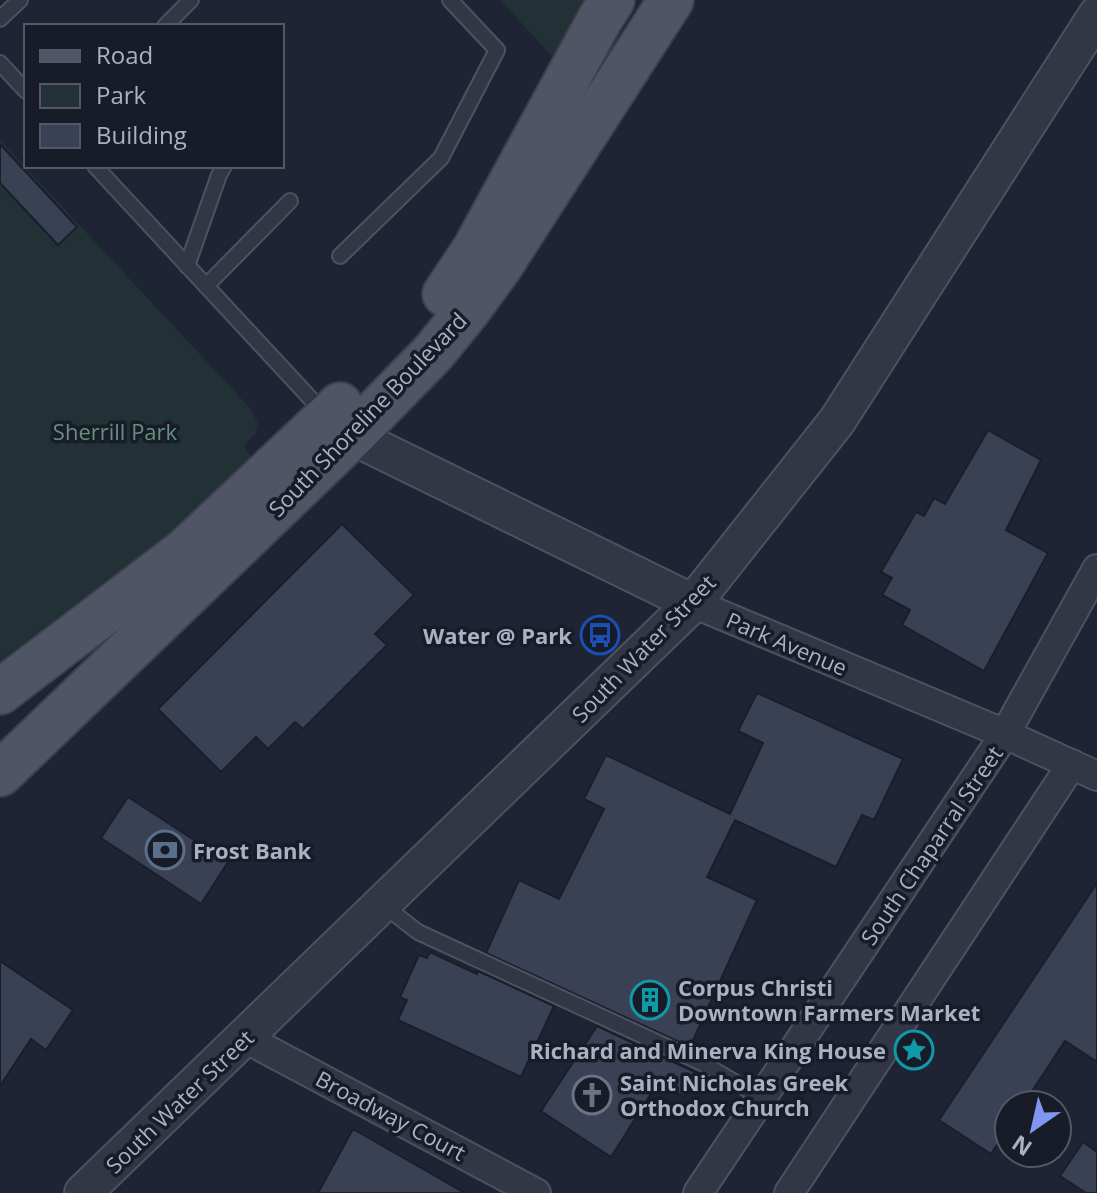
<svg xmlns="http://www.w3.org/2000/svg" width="1097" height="1193" font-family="'Open Sans',sans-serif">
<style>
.green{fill:#223136}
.building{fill:#3b4155;stroke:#1a1e2b;stroke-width:2}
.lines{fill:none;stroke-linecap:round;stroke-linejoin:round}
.service-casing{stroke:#4d5160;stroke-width:18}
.minor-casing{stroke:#4d5160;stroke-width:32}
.tertiary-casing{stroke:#4d5160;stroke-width:40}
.primary-casing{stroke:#3c404e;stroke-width:48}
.service{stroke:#333645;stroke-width:14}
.minor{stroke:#333645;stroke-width:28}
.tertiary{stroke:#333645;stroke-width:36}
.primary{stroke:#505565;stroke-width:44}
.labels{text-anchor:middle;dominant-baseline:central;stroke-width:7;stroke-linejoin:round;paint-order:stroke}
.street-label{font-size:22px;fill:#acb0c2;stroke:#181c29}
.park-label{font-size:22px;fill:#659178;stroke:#181c29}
.poi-label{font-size:22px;font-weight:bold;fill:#acb0c2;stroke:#181c29;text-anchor:start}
</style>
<rect width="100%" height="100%" fill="#1f2434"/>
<g class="green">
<polygon points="500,0 586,0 552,56"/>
<polygon points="0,140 251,409 258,424 255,434 244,446 252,459 194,515 0,661"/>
</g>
<g class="building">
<polygon points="0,144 77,227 58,245 0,183"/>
<polygon points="988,430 1041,460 1006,530 1048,553 984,671 902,625 910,610 882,595 892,578 881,572 916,512 924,516 934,498 945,504"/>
<polygon points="342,524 414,595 375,634 387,645 303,729 295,722 268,749 256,737 221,772 158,709"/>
<polygon points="757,693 903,759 874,820 862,815 836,867 735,820 707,877 757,900 690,1047 486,953 519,880 559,899 604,809 584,799 606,755 730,814 763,743 738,731"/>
<polygon points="128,797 228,862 201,904 101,838"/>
<polygon points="1097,883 1097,1062 1065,1041 1023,1105 1009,1105 1009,1127 991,1154 939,1120"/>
<polygon points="430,952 477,974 478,971 554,1006 521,1077 398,1020 407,1000 400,997 419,955 427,958"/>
<polygon points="0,961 73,1010 46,1050 31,1039 0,1086"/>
<polygon points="597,1026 699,1074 684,1097 659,1081 611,1157 541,1111"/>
<polygon points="353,1129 465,1193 318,1193"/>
<polygon points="1083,1142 1097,1152 1097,1193 1086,1193 1060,1176"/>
</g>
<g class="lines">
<defs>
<g id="service">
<polyline points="0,19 20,0"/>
<polyline points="165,26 191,0"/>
<polyline points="0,63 26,91"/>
<polyline points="95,166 323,412"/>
<polyline points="340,256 441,158 497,50 450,0"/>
<polyline points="187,266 219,175 224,166"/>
<polyline points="206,286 290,201"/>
<polyline points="382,904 418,932 702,1063 762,1098"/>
</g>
<g id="minor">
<polyline points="693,603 1005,734 1097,776"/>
<polyline points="245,1038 536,1193"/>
<polyline points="698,1193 1005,734 1097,569"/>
<polyline points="789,1193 1072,764"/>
</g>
<g id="tertiary">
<polyline points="352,436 693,603"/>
<polyline points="83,1193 693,603 837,421 1097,15"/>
</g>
<g id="primary">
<polyline points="445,294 475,249 600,19 612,0"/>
<polyline points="0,692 185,551 340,405"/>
<polyline points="0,774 352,436 434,352 468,310 500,266 671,0"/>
</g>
</defs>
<use href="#service" class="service-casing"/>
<use href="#minor" class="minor-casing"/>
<use href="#tertiary" class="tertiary-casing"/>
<use href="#primary" class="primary-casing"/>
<use href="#service" class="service"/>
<use href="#minor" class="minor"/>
<use href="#tertiary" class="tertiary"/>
<use href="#primary" class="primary"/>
</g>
<defs>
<symbol id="bus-ring" viewBox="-11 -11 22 22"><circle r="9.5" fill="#181c29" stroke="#1a4fb4" stroke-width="1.5"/><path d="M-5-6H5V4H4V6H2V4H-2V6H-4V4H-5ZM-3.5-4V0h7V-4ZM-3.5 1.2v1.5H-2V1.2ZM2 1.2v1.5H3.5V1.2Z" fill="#1a4fb4"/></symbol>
<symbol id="bank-ring" viewBox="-11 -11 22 22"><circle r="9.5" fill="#181c29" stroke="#5c6f8a" stroke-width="1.5"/><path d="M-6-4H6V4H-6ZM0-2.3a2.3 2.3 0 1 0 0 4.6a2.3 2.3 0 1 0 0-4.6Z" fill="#5c6f8a"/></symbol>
<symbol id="building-ring" viewBox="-11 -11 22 22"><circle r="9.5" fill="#181c29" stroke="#0f9aa8" stroke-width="1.5"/><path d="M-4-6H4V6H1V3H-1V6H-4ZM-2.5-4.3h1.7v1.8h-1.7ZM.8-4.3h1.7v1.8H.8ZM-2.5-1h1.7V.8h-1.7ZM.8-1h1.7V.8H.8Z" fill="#0f9aa8"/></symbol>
<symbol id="sight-ring" viewBox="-11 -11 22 22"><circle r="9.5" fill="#181c29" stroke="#0f9aa8" stroke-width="1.5"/><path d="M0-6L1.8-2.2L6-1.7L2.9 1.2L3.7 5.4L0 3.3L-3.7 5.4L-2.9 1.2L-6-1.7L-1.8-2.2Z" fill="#0f9aa8"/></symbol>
<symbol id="church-ring" viewBox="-11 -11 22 22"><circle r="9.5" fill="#181c29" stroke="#6b7280" stroke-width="1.5"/><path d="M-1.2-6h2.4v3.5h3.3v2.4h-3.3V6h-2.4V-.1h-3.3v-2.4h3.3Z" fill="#6b7280"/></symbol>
</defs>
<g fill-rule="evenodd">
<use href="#bus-ring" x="578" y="613" width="44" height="44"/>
<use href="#bank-ring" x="143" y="828" width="44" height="44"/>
<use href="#building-ring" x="628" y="978" width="44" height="44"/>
<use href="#sight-ring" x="892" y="1028" width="44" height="44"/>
<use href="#church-ring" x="570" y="1073" width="44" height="44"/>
</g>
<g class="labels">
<g class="street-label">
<text transform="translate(367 414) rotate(-46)">South Shoreline Boulevard</text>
<text transform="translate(787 643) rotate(23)">Park Avenue</text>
<text transform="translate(643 648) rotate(-46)">South Water Street</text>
<text transform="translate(931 845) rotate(-56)">South Chaparral Street</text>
<text transform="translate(179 1101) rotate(-44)">South Water Street</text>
<text transform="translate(391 1115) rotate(28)">Broadway Court</text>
</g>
<g class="park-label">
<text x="115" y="431">Sherrill Park</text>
</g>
<g class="poi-label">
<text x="572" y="635" text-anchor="end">Water @ Park</text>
<text x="193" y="850">Frost Bank</text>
<text x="678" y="987">Corpus Christi<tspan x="678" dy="25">Downtown Farmers Market</tspan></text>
<text x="886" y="1050" text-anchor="end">Richard and Minerva King House</text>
<text x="620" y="1082">Saint Nicholas Greek<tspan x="620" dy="25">Orthodox Church</tspan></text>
</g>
</g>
<rect x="24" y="24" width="260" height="144" fill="#181c29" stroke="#535766" stroke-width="2"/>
<rect x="40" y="50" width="40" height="12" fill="#505565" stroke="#535766" stroke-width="2"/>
<text x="96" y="64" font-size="24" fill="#acb0c2">Road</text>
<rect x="40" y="84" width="40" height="24" fill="#223136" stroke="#535766" stroke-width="2"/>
<text x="96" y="104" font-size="24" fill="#acb0c2">Park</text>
<rect x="40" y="124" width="40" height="24" fill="#3b4155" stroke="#535766" stroke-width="2"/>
<text x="96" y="144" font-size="24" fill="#acb0c2">Building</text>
<g transform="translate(1033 1129) rotate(214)"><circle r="38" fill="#181c29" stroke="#535766" stroke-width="2"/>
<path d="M0-6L14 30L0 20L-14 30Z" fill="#8096f3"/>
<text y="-12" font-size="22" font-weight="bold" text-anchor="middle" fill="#acb0c2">N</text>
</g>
</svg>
